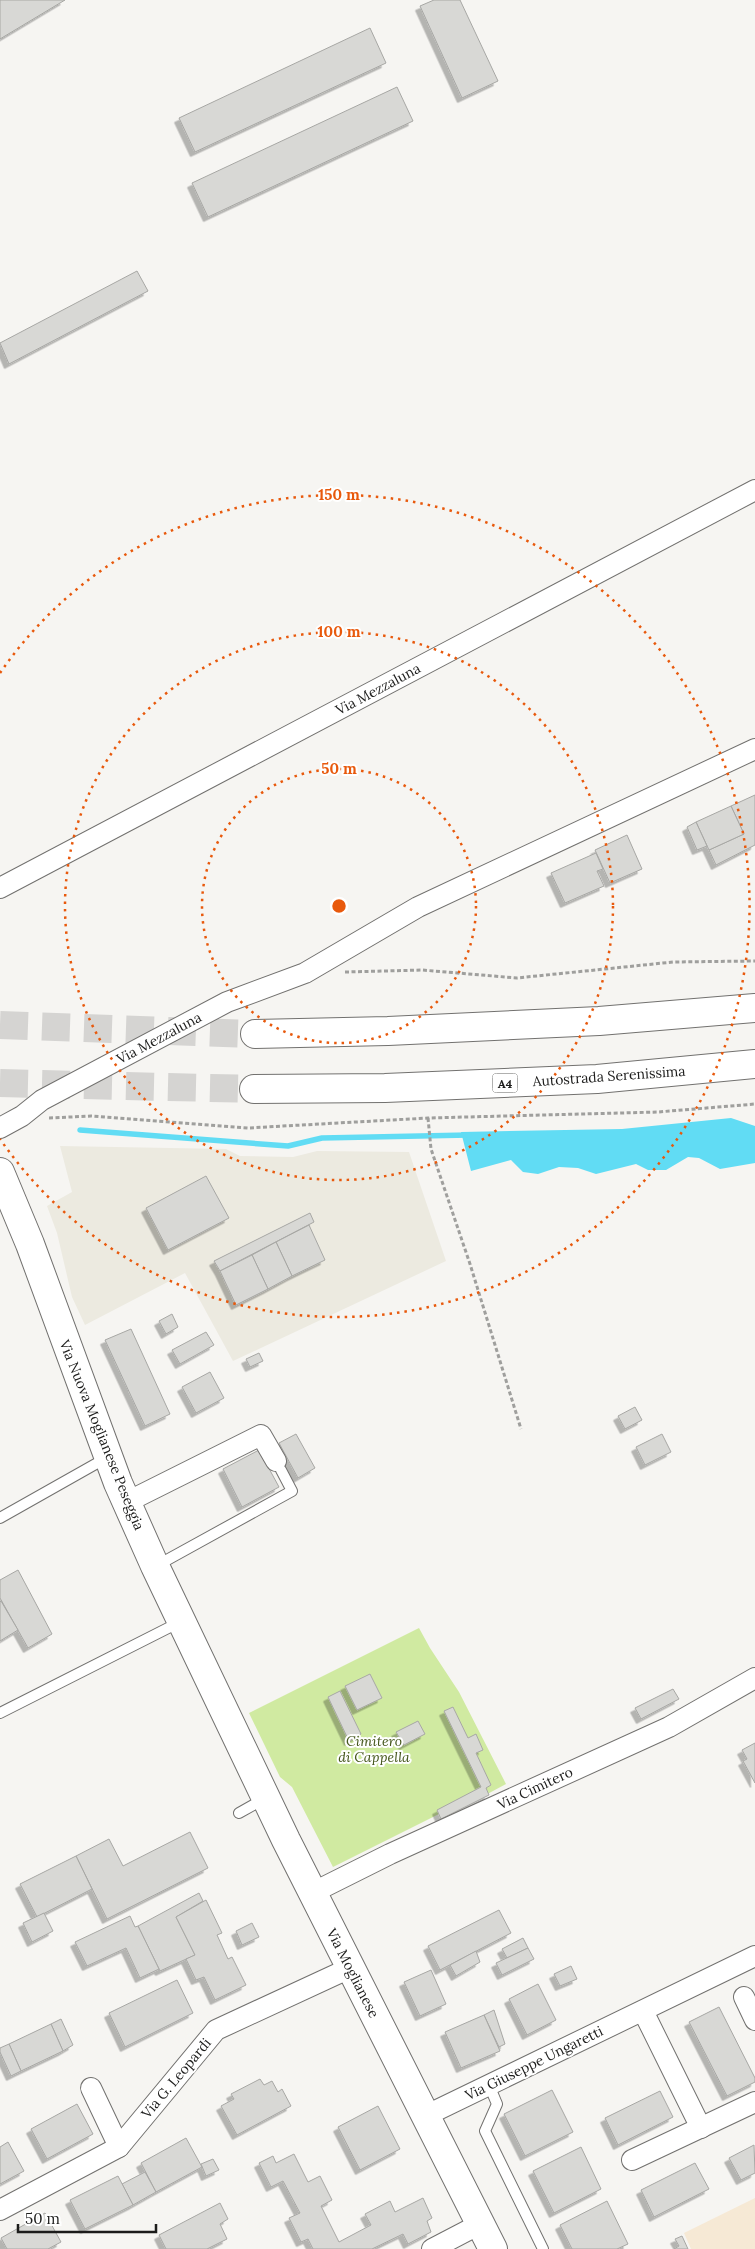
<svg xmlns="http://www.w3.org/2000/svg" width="755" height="2249" font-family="Lora,serif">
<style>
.built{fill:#eceae0}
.industrial{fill:#f6e9d5}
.green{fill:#d0eaa1}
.water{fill:#61dcf4}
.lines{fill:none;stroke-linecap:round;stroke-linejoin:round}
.stream{stroke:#61dcf4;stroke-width:5.5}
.building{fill:#d8d8d5;stroke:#a7a7a4;filter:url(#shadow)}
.highway-tunnel{stroke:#d5d4d2;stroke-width:28;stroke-dasharray:28 14;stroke-linecap:butt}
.lane-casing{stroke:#72716f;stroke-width:12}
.street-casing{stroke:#72716f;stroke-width:22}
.secondary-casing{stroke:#72716f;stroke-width:30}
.highway-casing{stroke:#72716f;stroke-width:30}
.path{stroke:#9f9f9d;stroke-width:3;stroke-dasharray:4 2.5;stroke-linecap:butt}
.lane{stroke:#fff;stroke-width:10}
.street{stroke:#fff;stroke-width:20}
.secondary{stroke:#fff;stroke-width:28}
.highway{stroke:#fff;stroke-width:28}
.ring{fill:none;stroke:#e8590c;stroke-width:2.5;stroke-dasharray:2.5 5}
.labels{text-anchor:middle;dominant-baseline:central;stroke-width:4;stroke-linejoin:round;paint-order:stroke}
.shield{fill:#fff;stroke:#60605f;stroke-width:1}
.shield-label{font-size:12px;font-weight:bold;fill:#1c1c1b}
.street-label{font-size:14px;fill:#1c1c1b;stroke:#fff}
.park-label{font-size:14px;font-style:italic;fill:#45571c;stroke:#fff}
.centre{fill:#e8590c;stroke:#fff;stroke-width:2.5}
.ring-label{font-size:15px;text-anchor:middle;font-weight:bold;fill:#e8590c;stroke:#fff;stroke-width:4;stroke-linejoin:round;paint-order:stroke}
</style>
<defs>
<filter id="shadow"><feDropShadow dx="-4.5" dy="4.5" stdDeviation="0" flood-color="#0004"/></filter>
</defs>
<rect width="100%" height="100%" fill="#f6f5f2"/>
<polygon class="built" points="60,1146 226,1149 240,1156 293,1157 317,1151 409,1152 446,1261 233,1361 185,1273 85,1325 72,1297 57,1233 47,1206 72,1192"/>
<polygon class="industrial" points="755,2198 755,2249 691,2249 684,2233"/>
<polygon class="green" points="419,1628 430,1648 459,1692 506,1784 441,1819 439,1814 333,1867 292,1787 280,1777 249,1713"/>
<polygon class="water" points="731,1118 755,1126 755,1163 720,1169 699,1158 688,1157 666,1170 648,1170 636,1164 596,1174 578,1168 559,1167 538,1174 523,1172 511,1160 471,1171 461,1132 622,1129"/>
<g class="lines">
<polyline class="stream" points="80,1130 288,1146 322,1138 469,1135"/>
</g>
<g class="building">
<polygon points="0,0 65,0 0,39"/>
<polygon points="434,0 460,0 498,81 462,98 420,6"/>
<polygon points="370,28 386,63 195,152 179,118"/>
<polygon points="397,87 413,121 208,217 192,183"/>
<polygon points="137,271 148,291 9,364 0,343"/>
<polygon points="755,795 755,845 716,865 709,850 744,834 731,806"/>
<polygon points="731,806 744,834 709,850 696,822"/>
<polygon points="696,822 707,846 697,850 687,827"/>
<polygon points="627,835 642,869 610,883 595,850"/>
<polygon points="596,853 603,869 597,871 604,886 565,903 551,873"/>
<polygon points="206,1176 229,1218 168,1250 146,1208"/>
<polygon points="310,1213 314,1222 220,1271 214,1261"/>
<polygon points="309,1225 325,1260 292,1276 276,1242"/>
<polygon points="276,1242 292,1276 268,1289 252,1255"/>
<polygon points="252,1255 268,1289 236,1305 220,1271"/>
<polygon points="172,1314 178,1327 166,1334 159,1321"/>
<polygon points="131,1329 170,1414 145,1426 105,1340"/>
<polygon points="206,1332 214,1345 180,1364 172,1350"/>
<polygon points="259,1353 263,1361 250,1367 246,1359"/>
<polygon points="210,1372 224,1398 196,1413 182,1387"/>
<polygon points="635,1407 642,1420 625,1429 618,1416"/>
<polygon points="296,1434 315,1468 298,1478 279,1443"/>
<polygon points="662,1434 671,1452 645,1465 636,1447"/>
<polygon points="259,1450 279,1487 242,1507 223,1469"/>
<polygon points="18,1570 52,1634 28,1648 0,1598 0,1580"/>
<polygon points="1,1601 18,1630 0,1641 0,1602"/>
<polygon points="370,1674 382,1698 357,1710 345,1686"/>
<polygon points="673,1689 679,1699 641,1719 635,1708"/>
<polygon points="340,1691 361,1734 349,1741 328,1697"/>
<polygon points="453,1707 468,1738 476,1734 483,1750 476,1753 491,1785 486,1788 489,1795 441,1819 437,1810 481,1787 444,1711"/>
<polygon points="418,1721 425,1734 404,1745 396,1732"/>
<polygon points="755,1743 755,1783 743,1761 747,1759 742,1750"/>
<polygon points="190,1832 208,1868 107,1919 76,1856 109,1839 123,1866"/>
<polygon points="76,1856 92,1889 37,1917 20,1884"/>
<polygon points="199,1893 203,1901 176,1917 195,1955 160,1971 138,1926"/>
<polygon points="206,1900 222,1933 217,1935 228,1959 232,1957 246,1985 215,2000 204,1977 196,1980 186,1959 195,1955 176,1917"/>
<polygon points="499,1910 511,1933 440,1970 428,1946"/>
<polygon points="44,1913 53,1931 32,1942 23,1923"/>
<polygon points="130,1916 135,1927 138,1926 159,1969 140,1978 126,1948 87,1966 75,1942"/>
<polygon points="252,1923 259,1937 242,1945 236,1931"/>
<polygon points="523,1938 528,1948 507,1958 502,1949"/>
<polygon points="528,1948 534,1959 502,1975 496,1963"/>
<polygon points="476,1951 480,1962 456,1976 450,1965"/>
<polygon points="571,1966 577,1979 560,1986 554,1974"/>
<polygon points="431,1970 446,2004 420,2016 404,1982"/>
<polygon points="177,1980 193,2013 125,2047 109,2013"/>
<polygon points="538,1984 556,2020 527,2035 509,1999"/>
<polygon points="719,2007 755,2078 755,2082 727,2096 689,2022"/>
<polygon points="494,2010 505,2044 499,2047 484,2015"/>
<polygon points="484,2015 500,2051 461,2068 445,2032"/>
<polygon points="61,2019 73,2045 63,2051 51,2024"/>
<polygon points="51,2024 63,2051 21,2071 9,2044"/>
<polygon points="9,2044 21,2071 11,2076 0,2052 0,2048"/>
<polygon points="260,2079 264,2085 272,2081 278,2092 282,2089 291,2106 237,2135 221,2106 234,2099 231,2094"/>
<polygon points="552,2090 573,2132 525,2156 504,2114"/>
<polygon points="660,2091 673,2117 618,2145 605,2118"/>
<polygon points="77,2104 93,2134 47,2159 31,2129"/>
<polygon points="378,2106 400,2149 360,2170 338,2127"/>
<polygon points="186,2138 202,2167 156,2192 141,2163"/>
<polygon points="8,2142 24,2171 0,2184 0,2147"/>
<polygon points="754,2145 755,2173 741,2180 729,2158"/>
<polygon points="581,2147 601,2189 554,2213 533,2171"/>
<polygon points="294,2154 308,2182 320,2176 332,2200 321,2206 339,2242 371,2225 365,2214 390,2201 395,2212 423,2198 432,2218 427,2221 431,2232 408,2244 403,2234 372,2249 313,2249 308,2239 301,2242 289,2218 300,2213 283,2181 271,2187 259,2163 273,2156 276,2163"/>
<polygon points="213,2159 219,2170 206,2176 201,2164"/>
<polygon points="695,2163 709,2189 654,2217 641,2190"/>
<polygon points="145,2172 156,2192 133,2205 122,2184"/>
<polygon points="118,2176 133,2205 85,2229 70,2200"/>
<polygon points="607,2201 628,2244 617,2249 572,2249 560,2225"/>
<polygon points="220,2203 228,2219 220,2224 227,2239 207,2249 166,2249 159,2235"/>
<polygon points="45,2213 61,2242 48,2249 7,2249 1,2238"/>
<polygon points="682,2236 688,2249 674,2249 679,2246 675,2239"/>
</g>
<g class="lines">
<g class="highway-tunnel">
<polyline points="0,1025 255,1034"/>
<polyline points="0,1083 254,1089"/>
</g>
<defs>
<g id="lane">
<polyline points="0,1518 108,1457"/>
<polyline points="156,1566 292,1491 281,1470"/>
<polyline points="0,1713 180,1622"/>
<polyline points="239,1813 264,1799"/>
<polyline points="489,2085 497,2104 485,2131 543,2249"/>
</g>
<g id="street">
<polyline points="0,888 755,490"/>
<polyline points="0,1128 22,1116 42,1100 227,1002 305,973 418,907 755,749"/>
<polyline points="126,1501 139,1496 261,1435 276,1461"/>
<polyline points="312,1893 390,1854 669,1727 755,1678"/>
<polyline points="744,1997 755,2020"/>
<polyline points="643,2011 701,2128"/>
<polyline points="91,2088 119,2147"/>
<polyline points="425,2116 755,1956"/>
<polyline points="632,2160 755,2102"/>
<polyline points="0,2210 119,2147 216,2030 350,1968"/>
<polyline points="432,2249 480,2224"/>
</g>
<polyline id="secondary" points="0,1172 30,1244 118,1483 155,1566 286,1840 493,2249"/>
<g id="highway">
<polyline points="255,1034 388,1031 599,1021 755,1008"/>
<polyline points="254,1089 385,1088 597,1079 755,1064"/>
</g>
</defs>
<use href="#lane" class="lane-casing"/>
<use href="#street" class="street-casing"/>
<use href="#secondary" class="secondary-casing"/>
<use href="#highway" class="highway-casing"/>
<g class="path">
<polyline points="345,972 422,970 517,978 673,962 755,961"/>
<polyline points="49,1118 91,1116 248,1128 428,1118 658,1112 755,1104"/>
<polyline points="428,1118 431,1149 470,1264 521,1429"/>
</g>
<use href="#lane" class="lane"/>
<use href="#street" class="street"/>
<use href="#secondary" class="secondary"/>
<use href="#highway" class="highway"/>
</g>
<g class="ring">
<circle cx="339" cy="906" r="137"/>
<circle cx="339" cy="906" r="274"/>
<path d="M0 673A411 411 0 1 1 0 1139"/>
</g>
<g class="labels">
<rect class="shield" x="492.5" y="1073.5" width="25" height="19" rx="4"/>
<g class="shield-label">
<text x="505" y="1083">A4</text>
</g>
<g class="street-label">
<text transform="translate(378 689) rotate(-28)">Via Mezzaluna</text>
<text transform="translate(159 1038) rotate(-28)">Via Mezzaluna</text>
<text transform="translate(609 1076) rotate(-4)">Autostrada Serenissima</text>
<text transform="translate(102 1435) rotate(68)">Via Nuova Moglianese Peseggia</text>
<text transform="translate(535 1788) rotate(-25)">Via Cimitero</text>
<text transform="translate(353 1973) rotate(63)">Via Moglianese</text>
<text transform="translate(534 2063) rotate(-26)">Via Giuseppe Ungaretti</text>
<text transform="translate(176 2078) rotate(-50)">Via G. Leopardi</text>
</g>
<g class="park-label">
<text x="374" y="1741">Cimitero<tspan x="374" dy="16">di Cappella</tspan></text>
</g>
</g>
<circle cx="339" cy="906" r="8" class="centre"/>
<g class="ring-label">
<text x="339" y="500">150 m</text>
<text x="339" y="637">100 m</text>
<text x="339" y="774">50 m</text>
</g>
<path d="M18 2224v8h138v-8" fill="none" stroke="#1c1c1b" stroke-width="2.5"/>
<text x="25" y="2224" font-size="15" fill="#1c1c1b" stroke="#ffffff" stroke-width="4" paint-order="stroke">50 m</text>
</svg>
